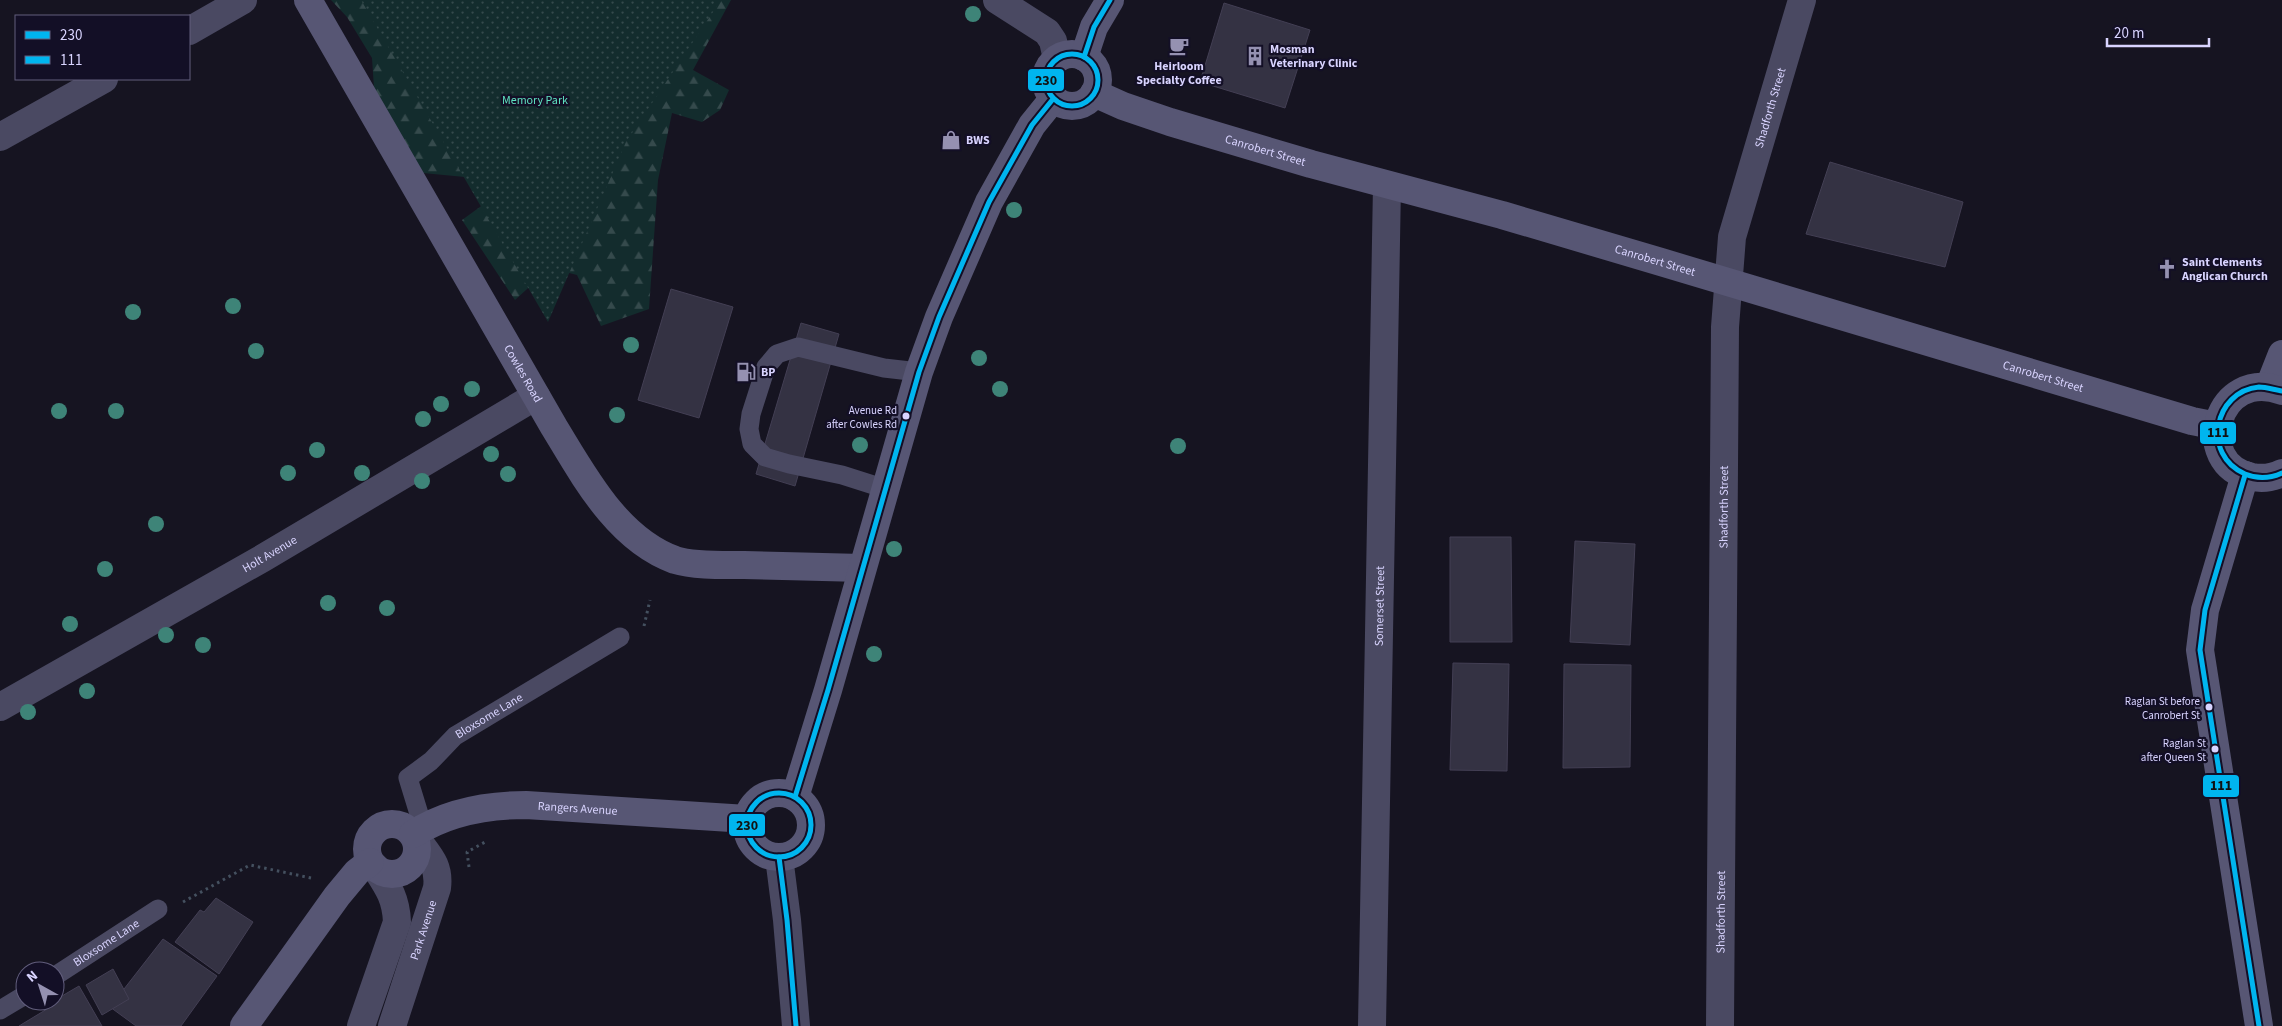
<svg xmlns="http://www.w3.org/2000/svg" width="2282" height="1026" font-family="'Source Sans 3',sans-serif">
<style>
.forest{fill:url(#forest-firs)}
.park{fill:url(#park-dots)}
.building{fill:#343243;stroke:#433f54}
.lines{fill:none;stroke-linecap:round;stroke-linejoin:round}
.path{stroke:#44505f;stroke-width:3;stroke-dasharray:2.5 4;stroke-linecap:butt}
.lane{stroke:#4a4962;stroke-width:19}
.street{stroke:#4a4962;stroke-width:28}
.secondary{stroke:#575674;stroke-width:28}
.bus-1-casing{stroke:#130f26;stroke-width:9}
.bus-2-casing{stroke:#130f26;stroke-width:9}
.bus-1{stroke:#00b5ef;stroke-width:5}
.bus-2{stroke:#00b5ef;stroke-width:5}
.tree{fill:#3e8478}
.bus-dot{fill:#d9d4ff;stroke:#130f26;stroke-width:2}
.labels{text-anchor:middle;dominant-baseline:central;stroke-width:4.5;stroke-linejoin:round;paint-order:stroke}
.bus-label{font-size:11px;fill:#d9d4ff;stroke:#130f26;text-anchor:end}
.poi-label{font-size:12px;font-weight:bold;fill:#d9d4ff;stroke:#130f26;text-anchor:start}
.park-label{font-size:12px;fill:#5fe0c0;stroke:#130f26}
.street-label{font-size:12px;fill:#d9d4ff;stroke:#130f26}
.line-badge{stroke:#130f26;stroke-width:2}
.pale-badge-label{font-size:14px;text-anchor:middle;font-weight:bold;fill:#111}
</style>
<defs>
<pattern id="forest-firs" width="22" height="20" patternUnits="userSpaceOnUse" patternTransform="scale(1.25)"><rect width="22" height="20" fill="#132c2d"/><path d="M5 1l3.5 6h-7zM16 11l3.5 6h-7z" fill="#354a4c"/></pattern>
<pattern id="park-dots" width="8" height="8" patternUnits="userSpaceOnUse" patternTransform="scale(1.25)"><rect width="8" height="8" fill="#132c2d"/><path d="M2 2h.1M6 6h.1" fill="none" stroke="#354a4c" stroke-width="1.8" stroke-linecap="round"/></pattern>
</defs>
<rect width="100%" height="100%" fill="#161421"/>
<polygon class="forest" points="331,0 731,0 693,70 729,90 720,110 702,122 672,113 658,180 649,309 601,326 577,275 550,268 515,300 462,220 495,196 486,179 423,173 387,165 377,133 372,58 347,17"/>
<polygon class="park" points="361,0 721,0 626,142 548,322"/>
<g class="building">
<polygon points="1224,3 1310,30 1285,108 1200,82"/>
<polygon points="1830,162 1963,202 1945,267 1806,234"/>
<polygon points="671,289 733,307 699,418 638,400"/>
<polygon points="801,323 839,334 795,486 756,474"/>
<polygon points="1450,537 1511,537 1512,642 1450,642"/>
<polygon points="1575,541 1635,544 1630,645 1570,642"/>
<polygon points="1453,663 1509,664 1507,771 1450,770"/>
<polygon points="1564,664 1631,665 1630,767 1563,768"/>
<polygon points="216,898 253,922 219,974 175,942 200,910 204,912"/>
<polygon points="163,939 217,976 181,1026 136,1026 110,1007"/>
<polygon points="113,969 129,999 102,1015 86,985"/>
<polygon points="79,986 102,1026 19,1026 52,1006 50,1003"/>
</g>
<g class="lines">
<g class="path">
<polyline points="644,626 650,600"/>
<polyline points="469,867 467,852 487,841"/>
<polyline points="183,902 250,865 311,878"/>
</g>
<g class="lane">
<polyline points="886,489 842,475 789,464 765,457 752,444 749,429 751,414 766,367 777,354 798,347 884,368 919,372"/>
<path id="s1" d="M423 827 408 778 431 761 455 736 620 637"/>
<path id="s2" d="M55 976 158 909"/>
<polyline points="0,1010 25,995"/>
</g>
<g class="street">
<polyline points="997,0 1047,32 1053,41 1057,59"/>
<polyline points="189,31 243,0"/>
<polyline points="0,137 104,79"/>
<path id="s3" d="M0 707 263 558 536 396"/>
<polyline points="779,857 787,920 796,1026"/>
<path d="M361 1026 397 922C396 898 388 887 375 867"/>
<path id="s4" d="M392 1026 437 888C440 865 429 856 416 838"/>
<path id="s5" d="M1372 1026 1387 185"/>
<path id="s6" d="M1720 1026 1725 327 1732 237 1802 0"/>
</g>
<g class="secondary">
<path id="s7" d="M308 0 554 427C584 476 617 539 675 560 694 566 724 565 744 565 783 566 823 567 862 568"/>
<circle cx="1072" cy="80" r="26"/>
<polyline points="1084,57 1094,27 1110,0"/>
<path id="s8" d="M1094 93 1123 106 1170 122 1311 164 1502 215 1661 262 2192 421 2217 426"/>
<polyline points="2269,387 2282,354"/>
<path d="M2282 391C2217 366 2190 464 2252 477 2263 479 2272 478 2282 473"/>
<polyline points="2245,475 2205,610 2200,650 2259,1026"/>
<circle cx="779" cy="825" r="32"/>
<polyline points="795,797 828,690 919,372 939,317 989,202 1032,125 1053,99"/>
<circle cx="392" cy="849" r="25"/>
<path id="s9" d="M413 834C447 812 487 805 526 805L747 819"/>
<polyline points="244,1026 337,896 357,872 370,862"/>
</g>
<defs>
<g id="bus-1">
<circle cx="1072" cy="80" r="26"/>
<polyline points="1084,57 1094,27 1110,0"/>
<circle cx="779" cy="825" r="32"/>
<polyline points="795,797 828,690 919,372 939,317 989,202 1032,125 1053,99"/>
<polyline points="779,857 787,920 796,1026"/>
</g>
<g id="bus-2">
<path d="M2282 391C2275 390 2266 387 2259 387 2214 391 2201 455 2245 474 2257 479 2269 479 2282 473"/>
<polyline points="2245,475 2205,610 2200,650 2259,1026"/>
</g>
</defs>
<use href="#bus-1" class="bus-1-casing"/>
<use href="#bus-2" class="bus-2-casing"/>
<use href="#bus-1" class="bus-1"/>
<use href="#bus-2" class="bus-2"/>
</g>
<g class="tree">
<circle cx="973" cy="14" r="8"/>
<circle cx="1014" cy="210" r="8"/>
<circle cx="233" cy="306" r="8"/>
<circle cx="133" cy="312" r="8"/>
<circle cx="631" cy="345" r="8"/>
<circle cx="256" cy="351" r="8"/>
<circle cx="979" cy="358" r="8"/>
<circle cx="472" cy="389" r="8"/>
<circle cx="1000" cy="389" r="8"/>
<circle cx="441" cy="404" r="8"/>
<circle cx="59" cy="411" r="8"/>
<circle cx="116" cy="411" r="8"/>
<circle cx="617" cy="415" r="8"/>
<circle cx="423" cy="419" r="8"/>
<circle cx="860" cy="445" r="8"/>
<circle cx="1178" cy="446" r="8"/>
<circle cx="317" cy="450" r="8"/>
<circle cx="491" cy="454" r="8"/>
<circle cx="288" cy="473" r="8"/>
<circle cx="362" cy="473" r="8"/>
<circle cx="508" cy="474" r="8"/>
<circle cx="422" cy="481" r="8"/>
<circle cx="156" cy="524" r="8"/>
<circle cx="894" cy="549" r="8"/>
<circle cx="105" cy="569" r="8"/>
<circle cx="328" cy="603" r="8"/>
<circle cx="387" cy="608" r="8"/>
<circle cx="70" cy="624" r="8"/>
<circle cx="166" cy="635" r="8"/>
<circle cx="203" cy="645" r="8"/>
<circle cx="874" cy="654" r="8"/>
<circle cx="87" cy="691" r="8"/>
<circle cx="28" cy="712" r="8"/>
</g>
<defs>
<symbol id="cafe-bare" viewBox="-9 -9 18 18"><path d="M-5.5-4.5H6V0H3Q3 3.5 0 3.5H-2.5Q-5.5 3.5-5.5 0ZM3-3.2v2h1.7v-2ZM-6 4.5H4V6H-6Z" fill="#9591b1" stroke="#130f26" stroke-width="2.5" paint-order="stroke"/></symbol>
<symbol id="building-bare" viewBox="-9 -9 18 18"><path d="M-4-6H4V6H1V3H-1V6H-4ZM-2.5-4.3h1.7v1.8h-1.7ZM.8-4.3h1.7v1.8H.8ZM-2.5-1h1.7V.8h-1.7ZM.8-1h1.7V.8H.8Z" fill="#9591b1" stroke="#130f26" stroke-width="2.5" paint-order="stroke"/></symbol>
<symbol id="shop-bare" viewBox="-9 -9 18 18"><path d="M-5-2.5h2.3a2.7 3.5 0 0 1 5.4 0H5L5.5 6h-11ZM-1.5-2.5h3a1.5 2.3 0 0 0-3 0Z" fill="#9591b1" stroke="#130f26" stroke-width="2.5" paint-order="stroke"/></symbol>
<symbol id="church-bare" viewBox="-9 -9 18 18"><path d="M-1.2-6h2.4v3.5h3.3v2.4h-3.3V6h-2.4V-.1h-3.3v-2.4h3.3Z" fill="#9591b1" stroke="#130f26" stroke-width="2.5" paint-order="stroke"/></symbol>
<symbol id="fuel-bare" viewBox="-9 -9 18 18"><path d="M-5.5-6h7V0h2V4h1.3V-2.5L3-4.5l.8-.8L6-3V5H2.5V1h-1V6h-7ZM-4.2-4.7v3.2H.2V-4.7Z" fill="#9591b1" stroke="#130f26" stroke-width="2.5" paint-order="stroke"/></symbol>
</defs>
<g fill-rule="evenodd">
<use href="#cafe-bare" x="1165" y="32" width="28" height="28"/>
<use href="#building-bare" x="1241" y="42" width="28" height="28"/>
<use href="#shop-bare" x="937" y="126" width="28" height="28"/>
<use href="#church-bare" x="2153" y="255" width="28" height="28"/>
<use href="#fuel-bare" x="732" y="358" width="28" height="28"/>
</g>
<g class="bus-dot">
<circle cx="906" cy="416" r="4.5"/>
<circle cx="2209" cy="707" r="4.5"/>
<circle cx="2215" cy="749" r="4.5"/>
</g>
<g class="labels">
<g class="bus-label">
<text x="897" y="410">Avenue Rd<tspan x="897" dy="14">after Cowles Rd</tspan></text>
<text x="2200" y="701">Raglan St before<tspan x="2200" dy="14">Canrobert St</tspan></text>
<text x="2206" y="743">Raglan St<tspan x="2206" dy="14">after Queen St</tspan></text>
</g>
<g class="poi-label">
<text x="1270" y="49">Mosman<tspan x="1270" dy="14">Veterinary Clinic</tspan></text>
<text x="1179" y="66" text-anchor="middle">Heirloom<tspan x="1179" dy="14">Specialty Coffee</tspan></text>
<text x="966" y="140">BWS</text>
<text x="2182" y="262">Saint Clements<tspan x="2182" dy="14">Anglican Church</tspan></text>
<text x="761" y="372">BP</text>
</g>
<g class="park-label">
<text x="535" y="100">Memory Park</text>
</g>
<g class="street-label">
<text stroke="none"><textPath href="#s6" startOffset="924">Shadforth Street</textPath></text>
<text stroke="none"><textPath href="#s8" startOffset="181">Canrobert Street</textPath></text>
<text stroke="none"><textPath href="#s8" startOffset="586">Canrobert Street</textPath></text>
<text stroke="none"><textPath href="#s7" startOffset="431">Cowles Road</textPath></text>
<text stroke="none"><textPath href="#s8" startOffset="991">Canrobert Street</textPath></text>
<text stroke="none"><textPath href="#s6" startOffset="519">Shadforth Street</textPath></text>
<text stroke="none"><textPath href="#s3" startOffset="310">Holt Avenue</textPath></text>
<text stroke="none"><textPath href="#s5" startOffset="420">Somerset Street</textPath></text>
<text stroke="none"><textPath href="#s1" startOffset="154">Bloxsome Lane</textPath></text>
<text stroke="none"><textPath href="#s9" startOffset="170">Rangers Avenue</textPath></text>
<text stroke="none"><textPath href="#s6" startOffset="114">Shadforth Street</textPath></text>
<text stroke="none"><textPath href="#s4" startOffset="101">Park Avenue</textPath></text>
<text stroke="none"><textPath href="#s2" startOffset="61">Bloxsome Lane</textPath></text>
</g>
</g>
<g class="line-badge">
<rect x="1027" y="68" width="38" height="24" rx="5" fill="#00b5ef"/>
<rect x="2199" y="421" width="38" height="24" rx="5" fill="#00b5ef"/>
<rect x="2202" y="774" width="38" height="24" rx="5" fill="#00b5ef"/>
<rect x="728" y="813" width="38" height="24" rx="5" fill="#00b5ef"/>
</g>
<g class="pale-badge-label">
<text x="1046" y="85">230</text>
<text x="2218" y="437">111</text>
<text x="2221" y="790">111</text>
<text x="747" y="830">230</text>
</g>
<rect x="15" y="15" width="175" height="65" fill="#130f26" stroke="#625e7d"/>
<rect x="25" y="31" width="25" height="8" fill="#00b5ef" stroke="#625e7d"/>
<text x="60" y="40" font-size="15" fill="#d9d4ff">230</text>
<rect x="25" y="56" width="25" height="8" fill="#00b5ef" stroke="#625e7d"/>
<text x="60" y="65" font-size="15" fill="#d9d4ff">111</text>
<g transform="translate(40 986) rotate(321)"><circle r="24" fill="#130f26" stroke="#625e7d"/>
<path d="M0-4L9 19L0 12L-9 19Z" fill="#9591b1"/>
<text y="-8" font-size="14" font-weight="bold" text-anchor="middle" fill="#d9d4ff">N</text>
</g>
<path d="M2107 38v8h102v-8" fill="none" stroke="#d9d4ff" stroke-width="2.5"/>
<text x="2114" y="38" font-size="15" fill="#d9d4ff" stroke="#130f26" stroke-width="4" paint-order="stroke">20 m</text>
</svg>
